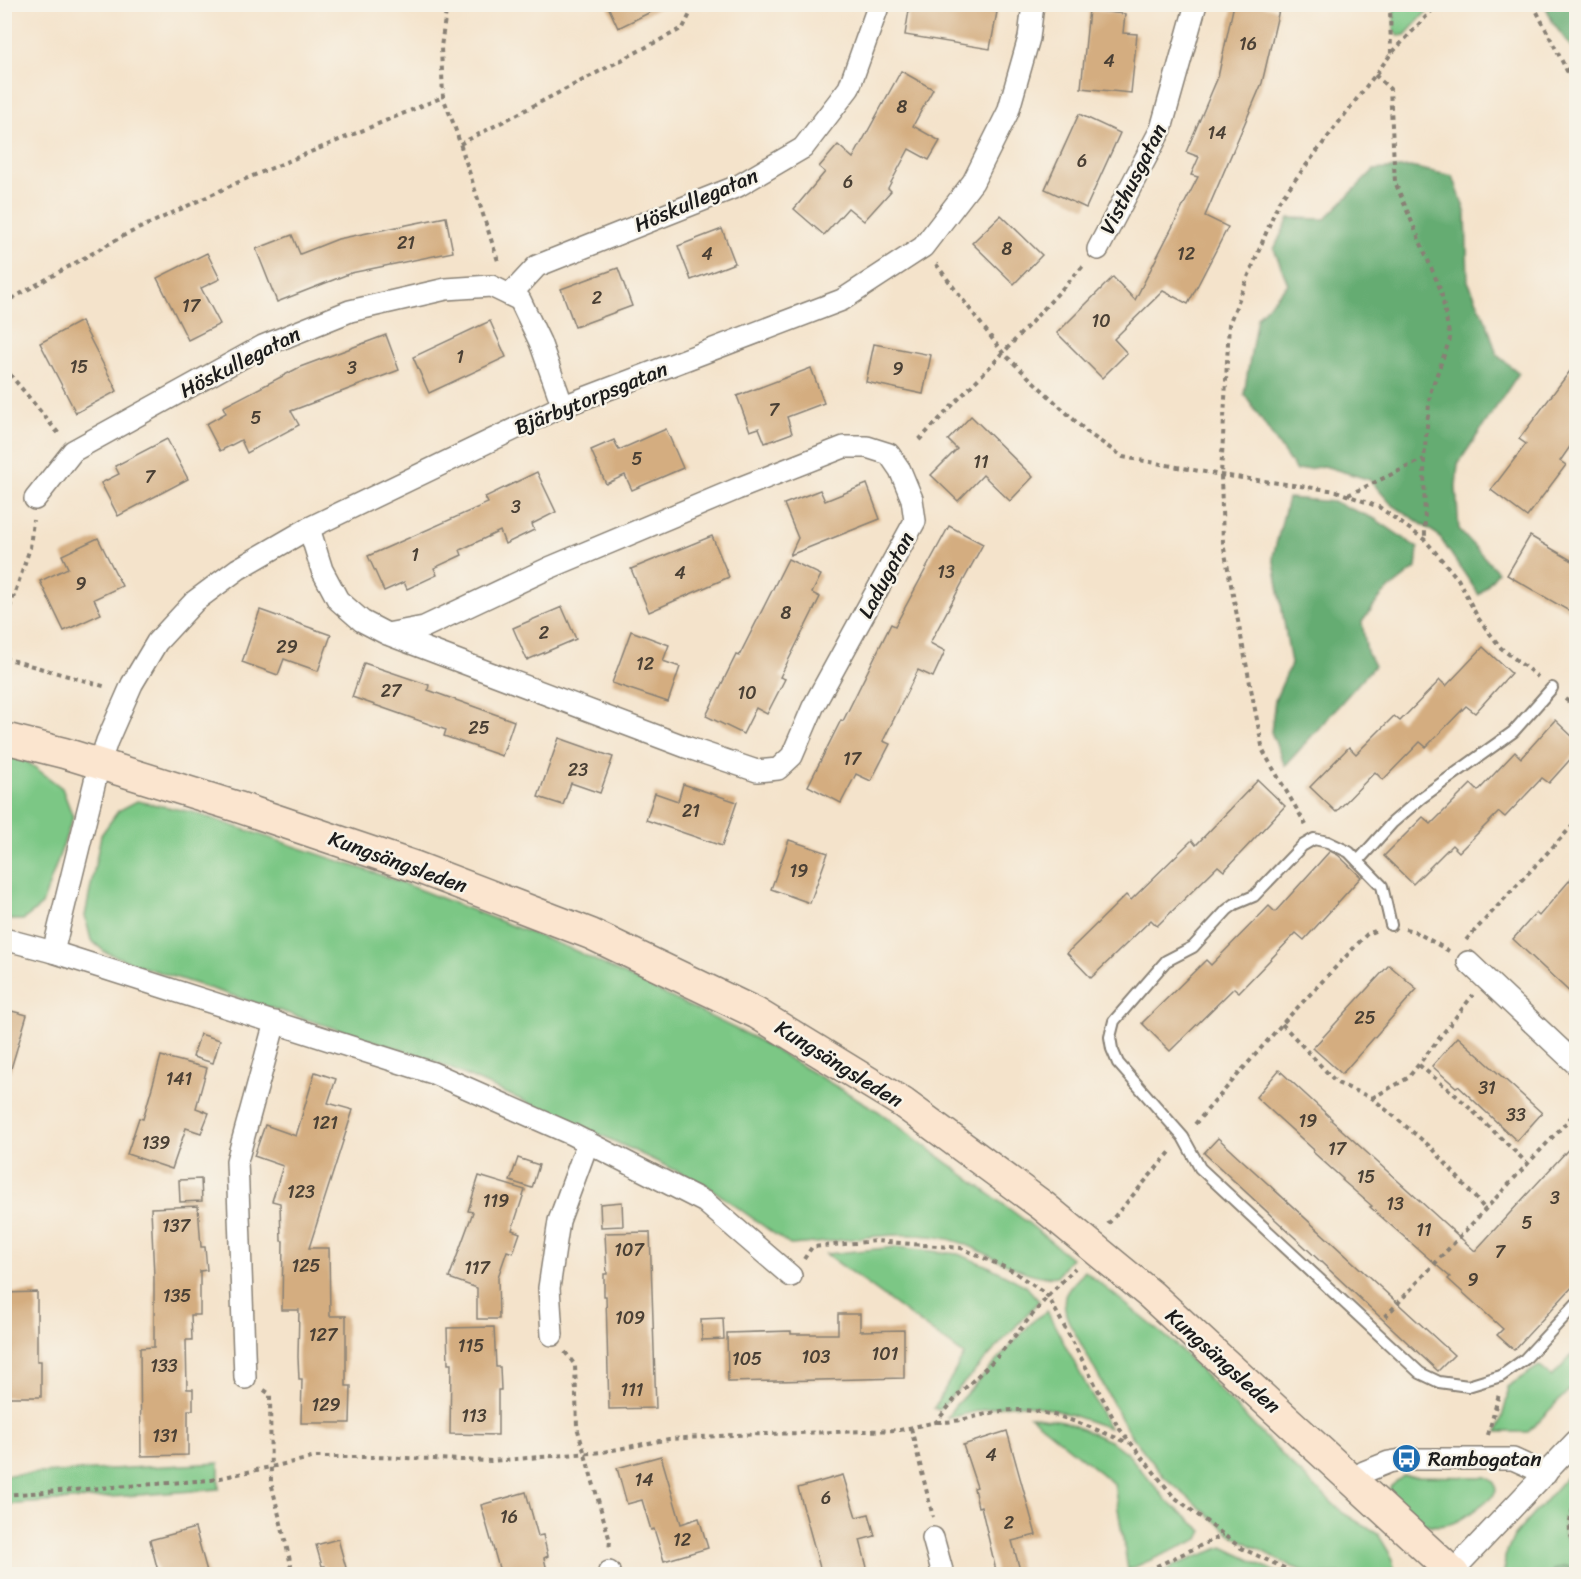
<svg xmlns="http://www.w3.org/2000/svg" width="1581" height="1579" font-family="Sriracha,sans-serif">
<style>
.green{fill:#7cc785;stroke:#4c7250;stroke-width:1.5}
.forest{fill:#65ac72;stroke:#406447;stroke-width:1.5}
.building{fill:#d4ad80}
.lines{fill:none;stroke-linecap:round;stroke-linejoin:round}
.lane-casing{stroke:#888074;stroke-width:14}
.street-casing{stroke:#888074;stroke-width:24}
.secondary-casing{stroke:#888074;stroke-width:33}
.path{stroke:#888074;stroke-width:4;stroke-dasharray:4.5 4.5;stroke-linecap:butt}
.lane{stroke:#fff;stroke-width:10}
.street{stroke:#fff;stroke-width:21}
.secondary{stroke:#fbe5cf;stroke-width:30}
.labels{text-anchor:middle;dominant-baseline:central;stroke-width:5;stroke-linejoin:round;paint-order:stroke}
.number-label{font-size:18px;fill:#4a4035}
.street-label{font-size:21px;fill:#1c1c1c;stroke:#f7f3e8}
.poi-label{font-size:21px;fill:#1c1c1c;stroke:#f7f3e8;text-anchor:start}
</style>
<rect width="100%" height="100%" fill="#f7f3e8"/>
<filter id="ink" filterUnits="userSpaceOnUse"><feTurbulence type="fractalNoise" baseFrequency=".0167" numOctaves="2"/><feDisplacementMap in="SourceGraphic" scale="12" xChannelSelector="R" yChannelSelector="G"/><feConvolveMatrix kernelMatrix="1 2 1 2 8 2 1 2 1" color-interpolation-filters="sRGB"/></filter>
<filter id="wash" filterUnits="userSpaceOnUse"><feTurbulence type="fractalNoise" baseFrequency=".008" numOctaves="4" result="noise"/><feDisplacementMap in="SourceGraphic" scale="24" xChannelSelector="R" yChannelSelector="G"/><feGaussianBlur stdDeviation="1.35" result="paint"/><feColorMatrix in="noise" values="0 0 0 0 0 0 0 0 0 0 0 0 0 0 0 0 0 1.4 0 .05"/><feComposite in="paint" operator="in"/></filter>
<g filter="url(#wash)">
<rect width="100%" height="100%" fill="#f4e3cb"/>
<g class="green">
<polygon points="1394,5 1394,4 1433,5 1405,35 1399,36 1394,32"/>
<polygon points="4,755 25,760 62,788 73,817 42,905 23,920 5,920"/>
<path d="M137 801 192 812 387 877 574 950 754 1038 878 1111 1027 1222 1071 1258 1057 1276C1026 1281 989 1252 959 1242 906 1225 844 1243 790 1245L706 1185 603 1136 424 1057 143 967 105 952 91 940 85 916 101 835 118 811Z"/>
<polygon points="896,1247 958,1254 990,1267 1026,1286 1039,1301 939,1410 934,1408 964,1355 826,1254"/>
<path d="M1085 1271 1174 1343 1293 1466 1343 1513 1378 1534 1393 1559 1394 1574H1313L1290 1566 1232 1535 1164 1477 1128 1431 1068 1320C1059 1293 1067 1291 1085 1271Z"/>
<path d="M1047 1311 1109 1428C1078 1418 1044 1402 1010 1405 989 1407 968 1414 947 1418L953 1408 1036 1318Z"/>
<polygon points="1576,1351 1576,1383 1528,1432 1498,1432 1507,1399 1507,1387 1539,1366 1552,1377"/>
<polygon points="1030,1416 1063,1421 1112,1442 1128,1454 1167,1501 1203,1531 1199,1539 1128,1570 1114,1484"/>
<polygon points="219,1463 219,1489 5,1505 5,1475"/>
<polygon points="1576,1466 1576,1494 1570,1501 1564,1519 1564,1536 1576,1555 1576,1572 1566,1566 1554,1570 1552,1574 1504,1574 1505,1557 1514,1536"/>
<path d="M1403 1476 1487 1477 1494 1482 1496 1490 1493 1496C1470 1513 1448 1537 1417 1520 1407 1514 1398 1502 1390 1494V1487Z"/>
<polygon points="1223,1547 1280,1574 1164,1574 1175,1565"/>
</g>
<g class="forest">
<polygon points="1545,5 1576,5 1576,54 1553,23"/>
<polygon points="1410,167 1453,176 1466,214 1468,281 1487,323 1497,355 1519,373 1458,464 1456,487 1459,530 1498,572 1479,595 1438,535 1391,504 1370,480 1324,466 1296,471 1244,394 1257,317 1288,284 1274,249 1289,218 1325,219 1374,170"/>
<polygon points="1288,498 1335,502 1375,519 1418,548 1416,568 1382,595 1362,622 1367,652 1374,666 1285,766 1271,732 1275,700 1291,664 1273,556"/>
<polygon points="1566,1566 1576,1572 1576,1574 1552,1574 1553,1570"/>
</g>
<g id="blocks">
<g class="building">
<polygon points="607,4 667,4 618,28"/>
<polygon points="910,4 954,4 997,12 990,49 905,35"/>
<polygon points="1234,4 1255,4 1279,10 1262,83 1205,216 1228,227 1188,304 1163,291 1114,339 1127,353 1102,378 1057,333 1113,277 1135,300 1198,177 1191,175 1199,157 1186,152 1218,77"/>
<polygon points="1089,10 1125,14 1123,33 1137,34 1131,93 1081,88"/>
<polygon points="901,71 933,89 913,126 940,141 929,160 909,149 888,188 891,191 864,221 848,208 824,235 794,209 825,172 819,167 838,145 853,158"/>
<polygon points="1079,114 1120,133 1086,208 1045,189"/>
<polygon points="1001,215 1042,255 1014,284 972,243"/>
<polygon points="446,217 453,252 351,273 277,302 256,249 292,235 300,254 338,239"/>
<polygon points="722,229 735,263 691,280 678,246"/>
<polygon points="207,253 220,279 201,288 220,324 188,340 157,278"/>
<polygon points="618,268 632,306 575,327 561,289"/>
<polygon points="81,321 117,391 76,413 40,343"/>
<polygon points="490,321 506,357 429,393 413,357"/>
<polygon points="386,335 399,370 291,411 299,425 247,453 241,440 220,451 206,424 226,413 223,407 300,367"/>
<polygon points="874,344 931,355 923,394 866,382"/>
<polygon points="1576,363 1576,438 1560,461 1566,465 1527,517 1491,490 1526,444 1519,439"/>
<polygon points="811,368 824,403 787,417 792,433 765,443 759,428 750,431 737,396"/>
<polygon points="971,416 1033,477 1010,501 983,475 958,501 931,475 957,449 948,440"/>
<polygon points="666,429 683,468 632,490 625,475 606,484 591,450 614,440 619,450"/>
<polygon points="167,439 188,479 118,516 101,483 119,474 115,466"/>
<polygon points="537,472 556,512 532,524 534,530 505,544 500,531 460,550 462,555 434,568 437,575 407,589 404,582 384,591 368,556 488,503 485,497"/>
<polygon points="867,484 880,519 790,555 798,538 784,504 820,490 825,501"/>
<polygon points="949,526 983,544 930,643 945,651 933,677 918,670 883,741 890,744 871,781 856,774 841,803 808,786 841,720 843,721 891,624 895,626"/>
<polygon points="712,536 729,577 649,612 631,569"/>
<polygon points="1530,536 1576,563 1576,615 1507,575"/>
<polygon points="98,538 122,586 94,599 101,614 64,631 40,581 68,568 62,555"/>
<polygon points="788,559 821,575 812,593 820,597 780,677 785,679 767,714 756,708 743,734 706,716 736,655 739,656"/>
<polygon points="562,607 576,639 527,660 513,628"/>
<polygon points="260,610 331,635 318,671 284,659 278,675 242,662"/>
<polygon points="631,631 669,645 663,661 680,667 668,702 612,683"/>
<polygon points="1483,647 1511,673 1475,713 1466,706 1426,747 1420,742 1383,780 1375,772 1336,812 1310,787 1349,747 1356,754 1394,716 1400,721 1440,680 1446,686"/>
<polygon points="364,663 429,685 428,690 514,721 502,756 444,736 446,730 352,697"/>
<polygon points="1555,720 1576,740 1576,753 1549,783 1542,778 1505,817 1499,812 1459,852 1452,845 1413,884 1384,856 1423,817 1431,824 1471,784 1478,791 1515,752 1521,758"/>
<polygon points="559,738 613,757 600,793 571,783 563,805 538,797"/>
<polygon points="1258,780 1285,806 1224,871 1218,866 1157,926 1151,920 1091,978 1067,953 1126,895 1131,900 1192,840 1196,845"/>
<polygon points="683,784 737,802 722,846 646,820 655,793 678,801"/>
<polygon points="789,840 828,853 810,903 771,889"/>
<polygon points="1330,851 1338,855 1361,877 1304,940 1296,933 1239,992 1234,988 1170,1051 1142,1023 1206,960 1211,965 1269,906 1275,912"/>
<polygon points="1576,873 1576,998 1513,939 1536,913 1539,916"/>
<polygon points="1389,965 1417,989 1342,1074 1313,1048"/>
<polygon points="4,1009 27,1015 10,1072 4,1071"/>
<polygon points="200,1034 220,1040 213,1063 193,1057"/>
<polygon points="1458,1037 1542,1113 1517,1141 1458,1086 1456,1087 1432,1066"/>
<polygon points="161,1056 207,1068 196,1108 209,1113 201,1133 186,1128 172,1169 127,1154 139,1118 143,1119"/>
<polygon points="1279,1070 1332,1119 1331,1120 1475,1251 1576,1141 1576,1283 1514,1350 1497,1335 1503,1329 1448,1279 1450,1277 1370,1207 1372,1206 1342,1180 1343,1179 1313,1152 1314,1150 1256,1097"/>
<polygon points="315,1072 336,1079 328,1103 353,1110 309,1248 329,1248 330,1316 346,1316 346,1386 351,1386 350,1423 301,1423 302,1379 299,1379 298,1357 299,1310 282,1310 283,1241 281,1241 280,1203 272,1201 283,1166 254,1156 265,1125 296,1136"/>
<polygon points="1218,1138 1454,1355 1438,1371 1204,1153"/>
<polygon points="518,1158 539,1165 532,1188 510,1181"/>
<polygon points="479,1176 525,1190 512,1230 520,1233 513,1253 507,1251 498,1277 499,1319 477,1319 477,1288 449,1278 473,1212 468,1211"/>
<polygon points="201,1179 202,1201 180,1202 179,1180"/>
<polygon points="622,1202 623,1226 601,1227 600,1204"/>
<polygon points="198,1206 201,1247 205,1247 207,1270 200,1271 200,1315 191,1315 192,1340 186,1340 187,1389 193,1389 193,1410 188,1410 188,1455 141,1456 140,1348 154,1347 154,1277 151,1208"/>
<polygon points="650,1232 656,1408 609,1409 606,1296 604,1296 604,1274 607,1274 605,1233"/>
<polygon points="37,1292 37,1361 41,1361 41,1397 4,1397 4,1293"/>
<polygon points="838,1314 860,1314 860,1331 904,1330 904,1378 728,1382 727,1333 791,1331 791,1334 838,1334"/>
<polygon points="723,1318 724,1339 702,1340 701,1319"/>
<polygon points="494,1327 496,1367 500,1367 501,1390 498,1390 498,1435 450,1434 451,1364 448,1364 447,1328"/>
<polygon points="1007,1431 1036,1535 1012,1541 1020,1570 997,1575 981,1506 978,1507 974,1488 977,1487 963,1445"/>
<polygon points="661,1456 681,1524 699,1518 708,1548 664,1561 654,1529 651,1530 642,1500 627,1504 617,1468"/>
<polygon points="843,1475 856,1517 869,1514 875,1536 860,1540 869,1575 822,1575 798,1488"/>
<polygon points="526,1492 538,1536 543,1535 548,1556 544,1558 548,1575 501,1575 481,1505"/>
<polygon points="195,1528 208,1575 159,1575 150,1540"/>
<polygon points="338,1539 348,1575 327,1575 325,1566 322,1566 316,1545"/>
</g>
</g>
</g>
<g filter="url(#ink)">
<use href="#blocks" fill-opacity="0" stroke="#888074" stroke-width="1.5"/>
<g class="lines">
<defs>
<g id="lane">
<polyline points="1358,861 1392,823 1421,798 1513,732 1552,688"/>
<polyline points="1391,925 1382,886 1349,852 1328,842 1314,839 1302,846 1254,896 1235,904 1227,910 1193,947 1166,961 1114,1021 1110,1037 1112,1049 1118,1063 1183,1137 1200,1168 1420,1373 1439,1382 1468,1386 1501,1376 1525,1359 1576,1304"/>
</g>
<g id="street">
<polyline points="1098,249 1161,129 1196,4"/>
<polyline points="510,295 537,266 738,186 803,148 849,88 879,4"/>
<polyline points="35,499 73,451 263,346 350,311 446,289 491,286 520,300 540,342 563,407"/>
<polyline points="309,528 322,570 338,600 362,621 387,634 424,627 549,568 737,489 844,447 867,447 889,454 900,470 912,499 915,521 813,707 792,756 778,769 757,771 686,747 387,634"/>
<polyline points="4,939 53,952 433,1073 571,1134 705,1202 791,1276"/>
<polyline points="53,952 99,765 107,741 132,684 157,642 195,601 238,569 309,528 556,409 842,300 923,247 973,182 1008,112 1029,38 1033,4"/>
<polyline points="1468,962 1576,1064"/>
<polyline points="552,1335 549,1288 559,1221 588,1142"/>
<polyline points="245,1378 237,1161 275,1022"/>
<polyline points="1353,1480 1364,1472 1389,1462 1407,1459 1513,1459 1546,1474"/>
<polyline points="933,1538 943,1574"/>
<polyline points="609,1572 609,1574"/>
<polyline points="1450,1574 1576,1441"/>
</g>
<polyline id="secondary" points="4,738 64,753 238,807 416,867 591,934 756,1013 903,1103 1043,1206 1151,1295 1454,1574"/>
</defs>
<use href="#lane" class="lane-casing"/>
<use href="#street" class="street-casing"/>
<use href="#secondary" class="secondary-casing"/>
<g class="path">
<polyline points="447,4 441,47 443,97 454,125 499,264"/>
<polyline points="1390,4 1391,54"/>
<polyline points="1533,4 1567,71 1576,76"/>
<polyline points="1375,75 1390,89 1395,182 1441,291 1450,339 1430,393 1424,459 1425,539"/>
<polyline points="460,144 683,28 695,4"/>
<polyline points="936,264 1003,353 1088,433 1123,457 1221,475 1336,491 1379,507 1425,540 1458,579 1478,618 1501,648 1538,677"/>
<polyline points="4,303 123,236 243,180 443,97"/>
<polyline points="4,367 59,434"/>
<polyline points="919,440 1003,353 1084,265"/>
<polyline points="1348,495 1424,459"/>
<polyline points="4,625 30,548 33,520"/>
<polyline points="4,658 107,687"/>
<polyline points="1565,699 1576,707"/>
<polyline points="1306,825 1263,751 1223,543 1221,475 1229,324 1279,201 1391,54 1438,4"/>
<polyline points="1405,929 1414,931 1449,951"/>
<polyline points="1466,940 1576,822"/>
<polyline points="1282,1024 1337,1083 1372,1098 1433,1149 1485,1209"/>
<polyline points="1419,1065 1459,1098 1528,1164"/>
<polyline points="1372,1098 1408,1078 1473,995"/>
<polyline points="1195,1124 1282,1024 1367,934 1375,931"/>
<polyline points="1108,1224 1172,1150"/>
<polyline points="804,1259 812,1247 876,1241 961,1248 1013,1271 1048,1296 1118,1427 1173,1496 1241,1548 1297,1574"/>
<polyline points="1385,1317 1576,1112"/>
<polyline points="565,1352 575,1365 577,1427 610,1541 609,1550"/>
<polyline points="264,1390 270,1394 271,1482 291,1565 287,1574"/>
<path d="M937 1422C965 1423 991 1409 1019 1410 1057 1411 1094 1429 1129 1443"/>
<polyline points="911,1428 933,1517"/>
<polyline points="1488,1435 1499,1394"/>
<polyline points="4,1495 211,1480 316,1457 375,1457 491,1461 603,1452 669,1439 734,1435 900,1430 936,1422 960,1393 998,1356 1048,1296 1075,1268"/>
<path d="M1576 1500C1571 1513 1565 1532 1576 1544"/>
<polyline points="1140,1574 1223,1535"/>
</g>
<use href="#lane" class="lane"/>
<use href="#street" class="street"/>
<use href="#secondary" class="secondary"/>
</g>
</g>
<defs>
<symbol id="bus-disc" viewBox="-11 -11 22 22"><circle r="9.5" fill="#1f6fb2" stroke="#f7f3e8"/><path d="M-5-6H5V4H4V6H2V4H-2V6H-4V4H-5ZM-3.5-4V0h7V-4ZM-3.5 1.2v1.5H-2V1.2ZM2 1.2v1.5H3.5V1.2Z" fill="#fff"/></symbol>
</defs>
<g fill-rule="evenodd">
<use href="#bus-disc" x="1390" y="1442" width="33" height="33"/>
</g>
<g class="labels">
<g class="number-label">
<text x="1248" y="44">16</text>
<text x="1109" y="61">4</text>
<text x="902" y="107">8</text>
<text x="1217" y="133">14</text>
<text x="1082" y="161">6</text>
<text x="848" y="182">6</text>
<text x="406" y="243">21</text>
<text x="1007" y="249">8</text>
<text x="707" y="254">4</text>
<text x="1186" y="254">12</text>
<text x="597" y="298">2</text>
<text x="191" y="306">17</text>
<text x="1101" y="321">10</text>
<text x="460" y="357">1</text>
<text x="79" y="367">15</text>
<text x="352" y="368">3</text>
<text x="898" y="369">9</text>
<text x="774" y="410">7</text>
<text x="256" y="418">5</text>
<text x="637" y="459">5</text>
<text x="981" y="462">11</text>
<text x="150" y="477">7</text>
<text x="516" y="507">3</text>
<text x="415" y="555">1</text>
<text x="946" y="572">13</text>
<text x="680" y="573">4</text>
<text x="81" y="584">9</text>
<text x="786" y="613">8</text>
<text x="544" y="633">2</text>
<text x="287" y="647">29</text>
<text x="645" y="664">12</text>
<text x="391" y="691">27</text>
<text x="747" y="693">10</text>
<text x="479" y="728">25</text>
<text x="852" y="759">17</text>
<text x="578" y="770">23</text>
<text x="691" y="811">21</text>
<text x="799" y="871">19</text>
<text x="1365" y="1018">25</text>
<text x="179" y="1079">141</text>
<text x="1487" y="1088">31</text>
<text x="1516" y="1115">33</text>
<text x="1308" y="1121">19</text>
<text x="325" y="1123">121</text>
<text x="156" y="1143">139</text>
<text x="1337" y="1149">17</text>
<text x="1366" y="1177">15</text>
<text x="301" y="1192">123</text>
<text x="1555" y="1198">3</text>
<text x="496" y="1201">119</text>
<text x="1395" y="1204">13</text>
<text x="1527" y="1223">5</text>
<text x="176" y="1226">137</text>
<text x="1424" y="1230">11</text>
<text x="629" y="1250">107</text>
<text x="1500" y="1252">7</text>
<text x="306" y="1266">125</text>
<text x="477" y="1268">117</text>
<text x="1473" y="1280">9</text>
<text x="177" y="1296">135</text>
<text x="630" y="1318">109</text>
<text x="323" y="1335">127</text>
<text x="471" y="1346">115</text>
<text x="885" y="1354">101</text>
<text x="816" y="1357">103</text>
<text x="747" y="1359">105</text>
<text x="164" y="1366">133</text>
<text x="632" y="1390">111</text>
<text x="326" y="1405">129</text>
<text x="474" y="1416">113</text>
<text x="165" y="1436">131</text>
<text x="991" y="1455">4</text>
<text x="644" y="1480">14</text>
<text x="826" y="1498">6</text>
<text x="509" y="1517">16</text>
<text x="1009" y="1523">2</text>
<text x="682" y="1540">12</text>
</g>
<g class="street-label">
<text transform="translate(1133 179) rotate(-63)">Visthusgatan</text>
<text transform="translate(696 200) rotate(-23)">Höskullegatan</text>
<text transform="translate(240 362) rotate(-27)">Höskullegatan</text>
<text transform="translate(591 398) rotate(-22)">Bjärbytorpsgatan</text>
<text transform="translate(886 575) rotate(-62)">Ladugatan</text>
<text transform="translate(398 862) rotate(20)">Kungsängsleden</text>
<text transform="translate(839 1064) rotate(32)">Kungsängsleden</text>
<text transform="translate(1223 1361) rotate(42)">Kungsängsleden</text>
</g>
<g class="poi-label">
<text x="1428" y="1459">Rambogatan</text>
</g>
</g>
<rect width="1581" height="1579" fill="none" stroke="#f7f3e8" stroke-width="24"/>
</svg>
